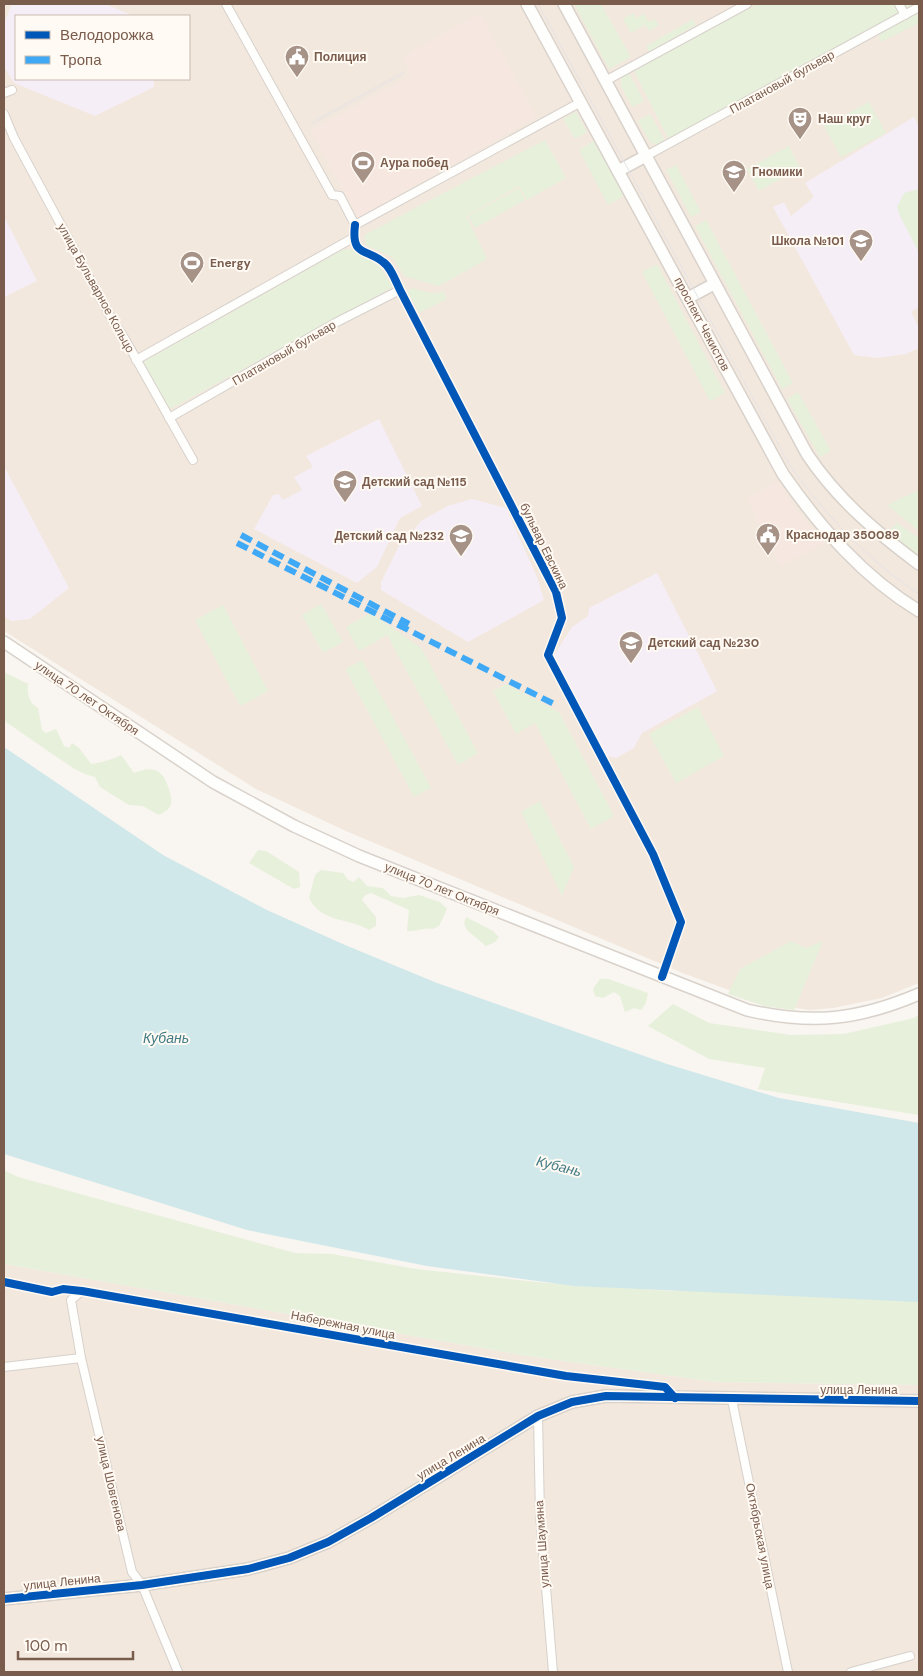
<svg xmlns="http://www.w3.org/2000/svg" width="923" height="1676" font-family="'DM Sans',sans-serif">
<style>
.residential{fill:#f2e8de;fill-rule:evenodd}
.commercial{fill:#f6e8e1}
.industrial{fill:#ede5e0}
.education{fill:#f6eef6}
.green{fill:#e7f0db}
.water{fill:#d0e8ea}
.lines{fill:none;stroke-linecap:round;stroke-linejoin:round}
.street-casing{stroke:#d7d1cb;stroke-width:10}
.secondary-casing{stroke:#d9d2cb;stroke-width:14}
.street{stroke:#fefefd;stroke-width:8}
.secondary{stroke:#fefefd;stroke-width:11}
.tram{stroke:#e6e3e7;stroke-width:1}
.quiet{stroke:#3fa9f5;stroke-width:6;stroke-dasharray:12 6;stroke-linecap:butt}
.cycleway-casing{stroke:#fffaf3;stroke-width:11}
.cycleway{stroke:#0057b8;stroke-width:8}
.labels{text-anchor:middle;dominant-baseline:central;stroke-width:4;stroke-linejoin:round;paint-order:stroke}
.poi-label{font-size:12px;font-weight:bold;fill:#7a5c4d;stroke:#fffaf3;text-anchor:start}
.street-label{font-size:12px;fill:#7a5c4d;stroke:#fffaf3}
.water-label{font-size:14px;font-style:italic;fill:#437c86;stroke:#fffaf3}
</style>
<rect width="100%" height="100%" fill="#f9f5f0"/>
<g class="residential">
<path d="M4 4H919V983L882 998 833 1008 810 1010 765 1003 685 974 346 831 256 789 4 631ZM16 16H189V79H16Z"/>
<polygon points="4,1264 521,1355 716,1382 919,1385 919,1672 4,1672"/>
</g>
<g class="commercial">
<polygon points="480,13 536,117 358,218 311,130 412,76 402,57"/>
<polygon points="778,481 794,508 825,543 780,566 747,499"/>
</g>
<polygon class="industrial" points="404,71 405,74 312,125 310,122"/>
<g class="education">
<polygon points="12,4 105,4 134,16 16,16 16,79 154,79 154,87 95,116 14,83 4,67 4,23"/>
<polygon points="914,117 919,127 919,307 911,312 919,328 919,348 906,354 877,358 854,355 773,207 784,202 791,216 814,197 805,183"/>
<polygon points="4,216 37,281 4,297"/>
<polygon points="379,419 422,506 400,518 377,567 357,583 254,529 273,495 279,494 283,500 302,490 294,477 313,467 306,456"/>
<polygon points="4,466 69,588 30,619 11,621 4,616"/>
<polygon points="472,499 506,508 537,577 544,600 468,642 381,590 381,582 404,536 410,535 421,521 448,506"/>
<polygon points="657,573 717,691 642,733 634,748 616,758 605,755 554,655 572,627 588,616 589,608"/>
</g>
<g class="green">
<polygon points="574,4 601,4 631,57 609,69"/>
<polygon points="757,4 918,4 669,140 634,71"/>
<polygon points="919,11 919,23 881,42 879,37 880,32"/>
<polygon points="633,13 636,18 644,14 649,22 655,19 659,25 649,31 645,25 631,33 623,19"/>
<polygon points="693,19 696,25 649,52 646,46"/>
<polygon points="629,73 644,101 632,107 621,86 621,78"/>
<polygon points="869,102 886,133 841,157 824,126"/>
<polygon points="576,112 587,132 575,139 563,119"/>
<polygon points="650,114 665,141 657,145 650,142 638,121"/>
<polygon points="545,140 566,178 527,200 519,186 466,216 487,259 439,286 404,276 392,257 366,245 364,235"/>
<polygon points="594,141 624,196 608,205 579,150"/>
<polygon points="789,146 800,168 759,191 747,169"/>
<polygon points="676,165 701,212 691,217 666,170"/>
<polygon points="519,188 525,200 475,228 468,216"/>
<polygon points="919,189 919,253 900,216 897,207 904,193"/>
<polygon points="706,220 793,383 782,389 695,226"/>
<polygon points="344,249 353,250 379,266 393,287 170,409 143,362"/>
<polygon points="657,264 725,393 710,401 642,272"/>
<path d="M413 288C423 291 433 296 443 291L447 299 419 313 407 291Z"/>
<polygon points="798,392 831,451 820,457 787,399"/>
<polygon points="919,490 919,531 887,505"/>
<polygon points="897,523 919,538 919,556 886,533"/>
<polygon points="321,604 343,642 323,653 302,615"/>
<polygon points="223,605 268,691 240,706 195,620"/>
<polygon points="371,613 421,648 478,753 458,765 387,635 359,651 346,627"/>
<polygon points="362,660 431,788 414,797 345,669"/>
<path d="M4 672 28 684C27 694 29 703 38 708L42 730 46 733 56 729 64 746 69 748 72 743 79 748 91 764C96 764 117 758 121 755L134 773C157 764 164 772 170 793 172 798 172 804 169 808 167 811 162 813 159 815L143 806 129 805 100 787 95 777C82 774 75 769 64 762L6 722 4 720Z"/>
<polygon points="506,684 559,712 614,816 591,829 535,723 516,734 493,691"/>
<polygon points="698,707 724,756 676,783 649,734"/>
<polygon points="540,801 574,867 562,896 521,812"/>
<polygon points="258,850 266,851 299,872 300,887 294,889 249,863"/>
<path d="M321 870 343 873 348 880 354 882 359 877 367 886 383 888 391 896 403 898 419 895 440 902 447 909 439 926 433 929C423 927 417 932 407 931L409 910 371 893 364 896 362 900 376 917V926L369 930C350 918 321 923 309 898L315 875Z"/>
<polygon points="466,917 493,931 499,937 495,942 486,946 467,930 464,923"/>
<polygon points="791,941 806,948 823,941 794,1010 764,1006 728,994 740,969"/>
<polygon points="600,979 608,979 648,993 646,1003 641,1010 634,1008 625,1012 620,996 614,992 603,998 595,996 593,989"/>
<polygon points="673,1004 709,1023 791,1035 844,1034 914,1018 919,1015 919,1115 758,1089 765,1068 709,1059 648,1026"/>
<polygon points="4,1170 18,1177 295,1253 332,1254 416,1269 546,1283 671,1291 750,1290 919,1300 919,1385 716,1382 521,1355 4,1264"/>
</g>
<polygon class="water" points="4,747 163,855 267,910 345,945 437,983 667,1064 779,1098 919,1123 919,1302 574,1286 427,1266 247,1230 4,1154"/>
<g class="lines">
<defs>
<g id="street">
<polyline points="226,4 332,195 340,196 355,225"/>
<polyline points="899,4 905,15"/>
<polyline points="607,80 747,4"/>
<polyline points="4,93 12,90"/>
<polyline points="4,114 14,138 110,316 126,341 193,460"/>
<polyline points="646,156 919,7"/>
<path d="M355 225C351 257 366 248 383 262 391 267 396 282 400 290L556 592 562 618 548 655 653 854 681 922 662 977"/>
<polyline points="355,225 581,102"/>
<polyline points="136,360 353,238"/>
<polyline points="169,418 335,323 400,290"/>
<polyline points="4,1282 52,1292 63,1289 82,1291 566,1376 665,1387 675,1398"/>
<polyline points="82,1291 71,1300 81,1358 132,1572 142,1585 178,1672"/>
<polyline points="4,1367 81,1358"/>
<polyline points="732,1400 788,1672"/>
<polyline points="538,1416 540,1515 553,1672"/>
<polyline points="851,1672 910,1656"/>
</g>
<g id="secondary">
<path d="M527 4 783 474C820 527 863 577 919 611"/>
<path d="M564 4 807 454C837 499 876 532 919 564"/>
<polyline points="618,171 646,156"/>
<polyline points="688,298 714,284"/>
<path d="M4 642 213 782 294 826 359 856 747 1010C812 1025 858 1020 919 994"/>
<polyline points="4,1599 142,1585 248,1569 289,1558 328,1542 371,1518 538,1416 572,1402 606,1396 919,1401"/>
</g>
</defs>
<use href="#street" class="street-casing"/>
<use href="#secondary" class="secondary-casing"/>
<use href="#street" class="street"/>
<use href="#secondary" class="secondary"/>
<path class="tram" d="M538 4 789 464C826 516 867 559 919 594"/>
<g class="quiet">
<polyline points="241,535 409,624"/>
<polyline points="237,543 556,705"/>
</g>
<defs>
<g id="cycleway">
<path d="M355 225C351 257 366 248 383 262 391 267 396 282 400 290L556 592 562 618 548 655 653 854 681 922 662 977"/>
<polyline points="4,1282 52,1292 63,1289 82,1291 566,1376 665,1387 675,1398"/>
<polyline points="4,1599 142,1585 248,1569 289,1558 328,1542 371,1518 538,1416 572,1402 606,1396 919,1401"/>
</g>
</defs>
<use href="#cycleway" class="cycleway-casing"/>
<use href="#cycleway" class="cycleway"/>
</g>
<defs>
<symbol id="civic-pin" viewBox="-11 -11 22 30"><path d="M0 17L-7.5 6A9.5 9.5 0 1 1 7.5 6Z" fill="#a69286" stroke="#fffaf3"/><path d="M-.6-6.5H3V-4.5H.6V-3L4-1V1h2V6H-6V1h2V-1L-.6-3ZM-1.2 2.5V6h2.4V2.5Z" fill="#fff"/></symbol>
<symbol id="theatre-pin" viewBox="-11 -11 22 30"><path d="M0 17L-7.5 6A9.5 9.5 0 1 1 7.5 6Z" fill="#a69286" stroke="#fffaf3"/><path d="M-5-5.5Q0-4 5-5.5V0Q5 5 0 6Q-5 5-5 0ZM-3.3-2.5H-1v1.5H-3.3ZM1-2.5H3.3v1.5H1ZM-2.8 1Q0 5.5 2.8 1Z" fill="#fff"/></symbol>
<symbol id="stadium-pin" viewBox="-11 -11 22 30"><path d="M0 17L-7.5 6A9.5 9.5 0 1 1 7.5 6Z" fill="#a69286" stroke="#fffaf3"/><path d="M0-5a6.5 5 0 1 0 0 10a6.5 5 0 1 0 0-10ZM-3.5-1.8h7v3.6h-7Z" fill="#fff"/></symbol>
<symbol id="school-pin" viewBox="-11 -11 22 30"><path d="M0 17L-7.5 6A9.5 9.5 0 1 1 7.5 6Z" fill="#a69286" stroke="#fffaf3"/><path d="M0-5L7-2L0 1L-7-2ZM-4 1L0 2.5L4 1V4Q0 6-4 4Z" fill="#fff"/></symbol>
</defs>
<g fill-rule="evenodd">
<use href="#civic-pin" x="283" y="43" width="28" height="38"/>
<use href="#theatre-pin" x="786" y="105" width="28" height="38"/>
<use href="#stadium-pin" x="349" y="149" width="28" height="38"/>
<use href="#school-pin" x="720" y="158" width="28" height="38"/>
<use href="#school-pin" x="847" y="227" width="28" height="38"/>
<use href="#stadium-pin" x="178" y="249" width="28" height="38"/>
<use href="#school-pin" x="331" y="468" width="28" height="38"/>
<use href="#civic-pin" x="754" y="521" width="28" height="38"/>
<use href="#school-pin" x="447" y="522" width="28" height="38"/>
<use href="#school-pin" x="617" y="629" width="28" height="38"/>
</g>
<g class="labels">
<g class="poi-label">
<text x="314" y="57">Полиция</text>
<text x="818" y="119">Наш круг</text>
<text x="380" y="163">Аура побед</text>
<text x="752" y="172">Гномики</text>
<text x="844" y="241" text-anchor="end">Школа №101</text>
<text x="210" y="263">Energy</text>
<text x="362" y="482">Детский сад №115</text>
<text x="786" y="535">Краснодар 350089</text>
<text x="444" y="536" text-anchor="end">Детский сад №232</text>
<text x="648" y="643">Детский сад №230</text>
</g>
<g class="street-label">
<text transform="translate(782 82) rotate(-29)">Платановый бульвар</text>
<text transform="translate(96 288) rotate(61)">улица Бульварное Кольцо</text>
<text transform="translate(702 324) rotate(62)">проспект Чекистов</text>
<text transform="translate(284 353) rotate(-30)">Платановый бульвар</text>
<text transform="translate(544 546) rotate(64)">бульвар Евскина</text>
<text transform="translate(87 698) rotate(34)">улица 70 лет Октября</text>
<text transform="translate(442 889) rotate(22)">улица 70 лет Октября</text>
<text transform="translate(343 1325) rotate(11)">Набережная улица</text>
<text x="859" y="1390">улица Ленина</text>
<text transform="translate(451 1457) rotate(-31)">улица Ленина</text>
<text transform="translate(111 1484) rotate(77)">улица Шовгенова</text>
<text transform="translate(760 1536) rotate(79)">Октябрьская улица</text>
<text transform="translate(542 1544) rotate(-94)">улица Шаумяна</text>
<text transform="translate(62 1582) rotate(-6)">улица Ленина</text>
</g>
<g class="water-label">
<text x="166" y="1038">Кубань</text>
<text transform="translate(559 1166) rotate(14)">Кубань</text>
</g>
</g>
<rect width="923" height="1676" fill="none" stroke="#7a5c4d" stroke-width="10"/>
<rect x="15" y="15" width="175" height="65" fill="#fffaf3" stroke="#cabbb1"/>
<rect x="25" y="31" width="25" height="8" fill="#0057b8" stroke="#cabbb1"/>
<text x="60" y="40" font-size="15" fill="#7a5c4d">Велодорожка</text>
<rect x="25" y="56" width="25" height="8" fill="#3fa9f5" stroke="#cabbb1"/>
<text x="60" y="65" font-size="15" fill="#7a5c4d">Тропа</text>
<path d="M18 1651v8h115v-8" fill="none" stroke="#7a5c4d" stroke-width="2.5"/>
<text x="25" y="1651" font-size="15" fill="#7a5c4d" stroke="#fffaf3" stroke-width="4" paint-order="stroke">100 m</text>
</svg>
